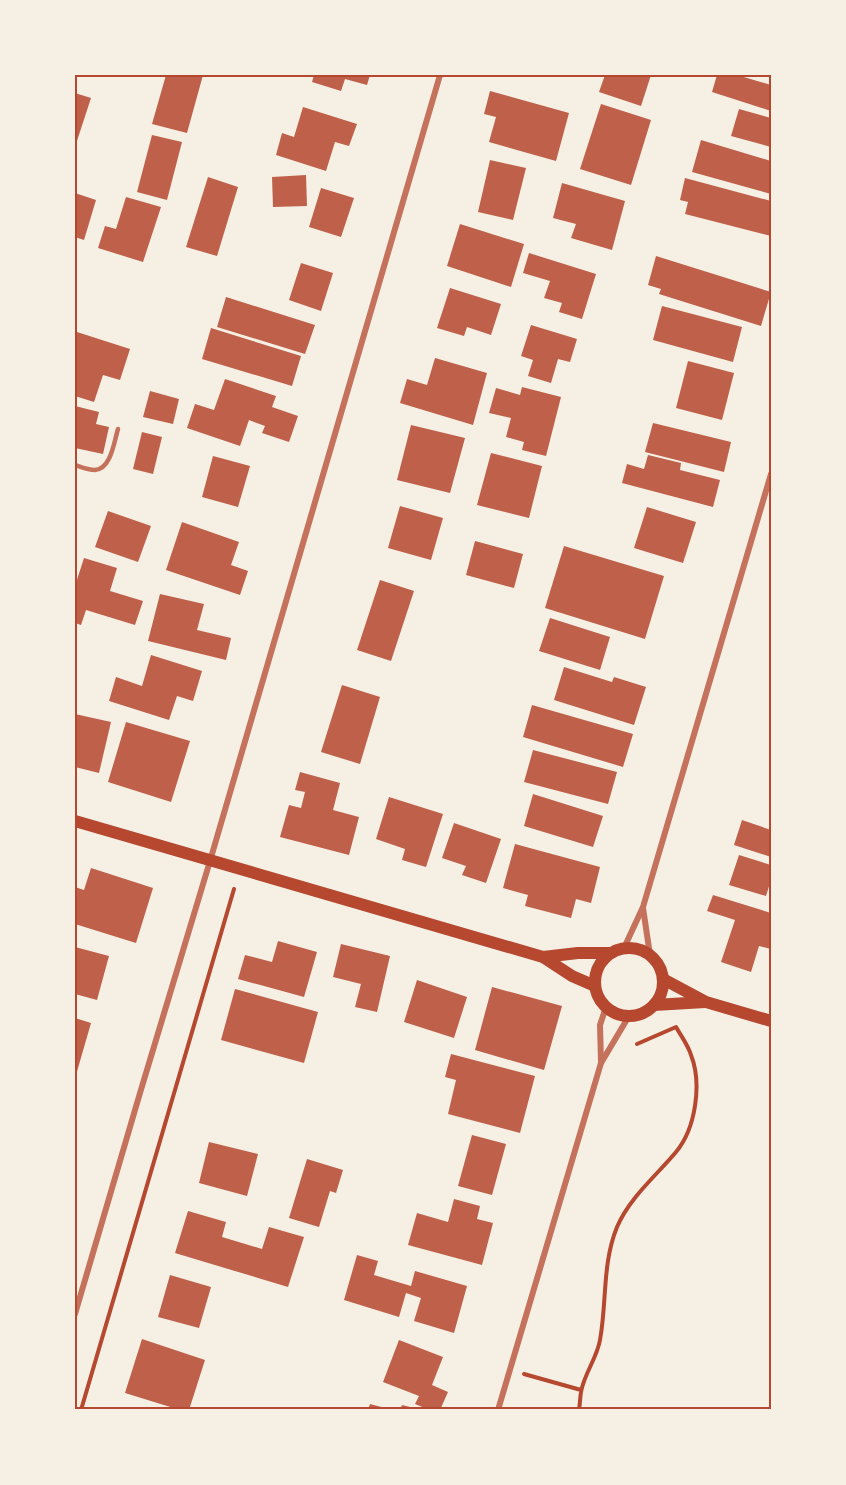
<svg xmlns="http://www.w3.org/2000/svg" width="846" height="1485" font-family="'Asap Condensed',sans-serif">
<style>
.building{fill:#bf614a}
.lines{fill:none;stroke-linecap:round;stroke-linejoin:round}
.path{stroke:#b5482f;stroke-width:4}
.service{stroke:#c5725c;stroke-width:4.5}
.minor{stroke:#c5725c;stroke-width:6}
.secondary{stroke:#b5482f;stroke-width:12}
.neatline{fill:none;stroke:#b5482f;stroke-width:2}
</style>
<rect width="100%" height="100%" fill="#f6efe4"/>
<g class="building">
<polygon points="166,75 203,75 187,133 152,124"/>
<polygon points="314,75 370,75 367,85 345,79 341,91 312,82"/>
<polygon points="605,75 651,75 641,106 599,92"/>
<polygon points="717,75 737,75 771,85 771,111 712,92"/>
<polygon points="490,91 569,113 556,161 489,142 496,117 484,114"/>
<polygon points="75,93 91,98 75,147"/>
<polygon points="601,104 651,120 631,185 580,169"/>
<polygon points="303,107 357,124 349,146 335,142 326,171 276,155 282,133 294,137"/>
<polygon points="739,109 771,118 771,147 731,136"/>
<polygon points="152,135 182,142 167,200 137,192"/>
<polygon points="701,140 771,161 771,194 692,172"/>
<polygon points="490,160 526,168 513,220 478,212"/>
<polygon points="306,175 307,206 273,207 272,177"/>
<polygon points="208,177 238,187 217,256 186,247"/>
<polygon points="685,178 771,201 771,236 685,214 688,202 680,200"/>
<polygon points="562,183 625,201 612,250 571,238 576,224 553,218"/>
<polygon points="321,188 354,198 341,237 309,227"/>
<polygon points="75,193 96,200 84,240 75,237"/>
<polygon points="126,197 161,207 143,262 98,248 105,226 116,229"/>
<polygon points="460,224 524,244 511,287 447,266"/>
<polygon points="529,253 596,274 582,319 559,312 562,303 544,298 550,281 523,273"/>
<polygon points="656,256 771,292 761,326 659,294 661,289 648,285"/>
<polygon points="301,263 333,273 321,311 289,300"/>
<polygon points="450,288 501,304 491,335 467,327 464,336 437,328"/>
<polygon points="226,297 315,325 305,354 217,327"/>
<polygon points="662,306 742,327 733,362 653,340"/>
<polygon points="531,325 577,339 570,362 558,359 551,383 528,376 533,360 521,356"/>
<polygon points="211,328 301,356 292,386 202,359"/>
<polygon points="77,332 130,349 120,380 103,375 94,402 75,396 75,338"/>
<polygon points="435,358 487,373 473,425 400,403 407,379 427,385"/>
<polygon points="688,361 734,373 722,420 676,408"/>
<polygon points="225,379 276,396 272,407 298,416 289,442 262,433 265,426 249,420 240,446 187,428 195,404 214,410"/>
<polygon points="522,387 561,397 546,456 522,450 524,442 506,437 511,418 489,413 496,388 520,395"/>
<polygon points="150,391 179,399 173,424 143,417"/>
<polygon points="75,406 99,412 96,424 109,427 103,454 75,448"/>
<polygon points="653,423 731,442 724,472 645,452"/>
<polygon points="411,425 465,438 450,493 397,480"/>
<polygon points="142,432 162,437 153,474 133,469"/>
<polygon points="491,453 542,466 529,518 477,505"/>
<polygon points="648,455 681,463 680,470 720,480 713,507 622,483 627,464 644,469"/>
<polygon points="213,456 250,466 238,507 202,497"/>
<polygon points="400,506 443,518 431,560 388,548"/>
<polygon points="647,507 696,522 683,563 634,548"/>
<polygon points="108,511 151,526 138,562 95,547"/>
<polygon points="182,522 239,542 231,565 248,571 240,595 166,570"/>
<polygon points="475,541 523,554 514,588 466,575"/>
<polygon points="564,546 664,576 645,639 545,608"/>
<polygon points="84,558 117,568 110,591 143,601 135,625 86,610 81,625 75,623 75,586"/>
<polygon points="380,580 414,591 391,661 357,650"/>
<polygon points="160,594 204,604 197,630 231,638 226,660 148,641"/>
<polygon points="550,618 610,637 600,670 539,651"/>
<polygon points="151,655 202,671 193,701 177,696 169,720 109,701 116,677 142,686"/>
<polygon points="564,667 612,682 614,677 646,687 634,725 554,700"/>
<polygon points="342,685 380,697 360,764 321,752"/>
<polygon points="532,705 633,734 623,767 523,737"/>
<polygon points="75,714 111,722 99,773 75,767"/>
<polygon points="126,722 190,741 171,802 108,782"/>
<polygon points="533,750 617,772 608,804 524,782"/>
<polygon points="300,772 340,783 333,810 359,817 349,855 280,837 289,805 301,808 305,792 295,790"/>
<polygon points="533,794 603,816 593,847 524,826"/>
<polygon points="389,797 443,814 426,867 402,860 405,849 376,839"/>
<polygon points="742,820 771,830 771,857 734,845"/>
<polygon points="454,823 501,839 486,883 462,875 466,866 442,858"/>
<polygon points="515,844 600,867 591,903 576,899 571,918 525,906 528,895 503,888"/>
<polygon points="739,855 771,865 771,880 766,896 729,885"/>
<polygon points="91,868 153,888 136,943 75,924 75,887 84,890"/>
<polygon points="713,895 771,913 771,949 759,946 751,972 721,962 735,920 707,911"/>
<polygon points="278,941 317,952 304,997 238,979 245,955 272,962"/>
<polygon points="341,944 390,956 377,1012 355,1007 361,984 333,977"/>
<polygon points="75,947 109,956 97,1000 75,994"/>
<polygon points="417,980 467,997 454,1038 404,1022"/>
<polygon points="492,987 562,1006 544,1070 475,1050"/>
<polygon points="235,989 318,1012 304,1063 221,1040"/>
<polygon points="75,1018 91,1023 76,1075 75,1075"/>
<polygon points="451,1054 535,1076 520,1133 448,1114 456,1080 445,1077"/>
<polygon points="472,1135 506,1144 492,1195 458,1186"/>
<polygon points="209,1142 258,1154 247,1196 199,1183"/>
<polygon points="307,1159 343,1170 336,1193 330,1191 319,1227 289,1218"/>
<polygon points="454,1199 480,1206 477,1219 493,1223 482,1265 408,1245 417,1213 448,1222"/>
<polygon points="188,1211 226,1222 222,1237 262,1249 269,1227 304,1237 288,1287 175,1253"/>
<polygon points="357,1255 378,1261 374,1275 411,1286 415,1271 467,1286 454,1333 414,1321 421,1298 406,1293 399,1317 344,1300"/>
<polygon points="170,1275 211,1287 199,1328 158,1317"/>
<polygon points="142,1339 205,1360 189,1410 180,1410 125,1393"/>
<polygon points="399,1340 443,1357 432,1385 448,1392 440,1410 430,1410 415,1404 419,1396 383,1382"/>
<polygon points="370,1404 389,1409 389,1410 368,1410"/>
<polygon points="402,1405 418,1409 418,1410 400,1410"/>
</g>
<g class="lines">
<g class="path">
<polyline points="524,1374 581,1390"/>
<polyline points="81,1410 234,889"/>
<path d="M579 1410C580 1404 580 1398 581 1392 584 1374 597 1358 600 1340 607 1302 602 1264 617 1227 630 1197 656 1176 676 1152 696 1128 702 1083 691 1055 688 1045 681 1036 676 1027L637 1044"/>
</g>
<path class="service" d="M75 465C81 467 88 470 95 470 111 469 114 442 118 429"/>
<g class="minor">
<polyline points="643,908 650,955"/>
<polyline points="624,948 643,907 771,474"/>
<polyline points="601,1062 600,1025 606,1007"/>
<polyline points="75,1314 140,1093 210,861 440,75"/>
<polyline points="498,1410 601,1063 629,1016"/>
</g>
<g class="secondary">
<polyline points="75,821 543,957 572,976 595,986"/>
<circle cx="629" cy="982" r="34"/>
<polyline points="543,957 578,953 611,953"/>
<polyline points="663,979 706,1002 771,1021"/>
<polyline points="654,1005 705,1002"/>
</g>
</g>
<rect width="846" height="1485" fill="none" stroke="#f6efe4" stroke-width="153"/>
<rect x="76" y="76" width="694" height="1332" class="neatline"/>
</svg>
